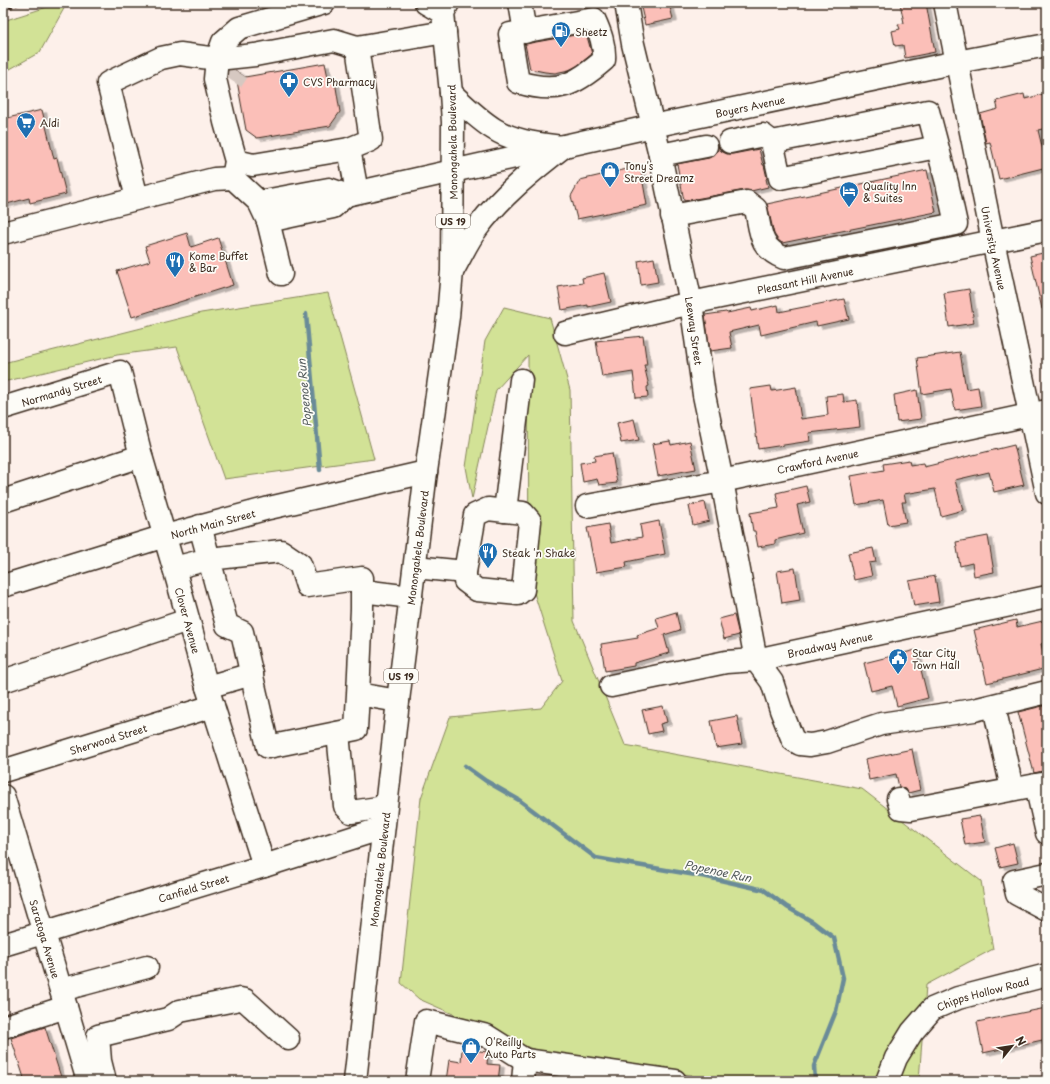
<svg xmlns="http://www.w3.org/2000/svg" width="1050" height="1084" font-family="'Playpen Sans',sans-serif">
<style>
.green{fill:#d2e296;stroke:#86865a}
.lines{fill:none;stroke-linecap:round;stroke-linejoin:round}
.stream{stroke:#6a8b98;stroke-width:4.5}
.building{fill:#fbbfb8;stroke:#3b2a1e;filter:url(#shadow)}
.minor-tunnel{stroke:#d6c8c1;stroke-width:22;stroke-dasharray:22 11;stroke-linecap:butt}
.minor-casing{stroke:#3b2a1e;stroke-width:25}
.major-casing{stroke:#3b2a1e;stroke-width:25}
.path{stroke:#3b2a1e;stroke-width:2.5;stroke-dasharray:4 3;stroke-linecap:butt}
.minor{stroke:#fdfcf7;stroke-width:22}
.major{stroke:#fdfcf7;stroke-width:22}
.labels{text-anchor:middle;dominant-baseline:central;stroke-width:3.5;stroke-linejoin:round;paint-order:stroke}
.shield{fill:#fdfcf7;stroke:#75695f;stroke-width:1}
.shield-label{font-size:9px;font-weight:bold;fill:#3b2a1e}
.poi-label{font-size:10px;fill:#3b2a1e;stroke:#fdfcf7;text-anchor:start}
.street-label{font-size:10px;fill:#3b2a1e;stroke:#fdfcf7}
.water-label{font-size:11px;font-style:italic;fill:#525a5b;stroke:#fdfcf7}
</style>
<defs>
<filter id="shadow"><feDropShadow dx="4.5" dy="2.5" stdDeviation="0" flood-color="#0004"/></filter>
</defs>
<rect width="100%" height="100%" fill="#fdf0ea"/>
<filter id="ink" filterUnits="userSpaceOnUse"><feTurbulence type="fractalNoise" baseFrequency=".025" numOctaves="2"/><feDisplacementMap in="SourceGraphic" scale="8" xChannelSelector="R" yChannelSelector="G"/><feConvolveMatrix kernelMatrix="1 2 1 2 8 2 1 2 1" color-interpolation-filters="sRGB"/></filter>
<g filter="url(#ink)">
<g class="green">
<polygon points="60,3 67,3 40,52 3,73 3,21"/>
<polygon points="328,293 374,459 224,479 177,347 117,355 3,382 3,363 201,313"/>
<polygon points="504,307 550,318 570,390 574,621 625,745 862,789 981,881 993,949 926,985 919,1081 691,1081 692,1075 546,1055 419,999 401,983 421,798 450,717 541,708 562,681 529,577 528,355 496,390 472,499 466,467 485,341"/>
</g>
<g class="lines">
<g class="stream">
<polyline points="306,314 320,470"/>
<polyline points="465,766 486,781 519,800 596,858 707,877 764,890 787,907 813,922 834,938 843,978 836,1011 814,1066 815,1081"/>
</g>
</g>
<g class="building">
<polygon points="640,3 669,3 673,19 645,25"/>
<polygon points="900,3 926,3 935,52 905,58 903,45 895,46 892,31 900,29 898,24 904,23"/>
<polygon points="586,33 592,54 577,66 569,70 555,73 545,72 530,69 525,44"/>
<polygon points="325,63 329,82 335,81 340,112 330,126 257,138 246,130 235,70 245,77"/>
<polygon points="1047,93 1047,128 1038,130 1047,167 999,179 990,142 986,143 980,114 998,109 996,101 1024,94 1025,99"/>
<polygon points="42,110 54,159 57,158 66,194 30,203 29,198 3,205 3,119"/>
<polygon points="718,146 721,151 727,154 733,154 759,149 763,165 764,165 767,178 766,179 768,187 751,191 745,190 684,201 677,164 709,158 714,155 718,150"/>
<polygon points="640,166 647,205 577,219 571,196 580,180"/>
<polygon points="927,170 936,212 782,243 778,240 774,234 767,204"/>
<polygon points="187,233 191,247 218,238 233,285 132,317 117,271 150,261 145,246"/>
<polygon points="1047,252 1047,309 1042,309 1030,256"/>
<polygon points="654,258 658,282 641,285 638,261"/>
<polygon points="604,273 611,302 588,307 588,305 562,310 558,287 583,283 582,278"/>
<polygon points="969,289 974,323 949,327 944,293"/>
<polygon points="844,299 849,319 817,326 816,322 761,335 759,325 729,332 732,348 710,351 705,315 726,312 727,313 751,308 752,311 778,305 779,312"/>
<polygon points="643,336 647,365 644,365 649,386 647,387 648,397 636,398 633,372 602,377 596,341"/>
<polygon points="960,352 966,389 978,387 981,406 955,410 951,389 922,394 917,358"/>
<polygon points="771,386 772,391 796,387 801,419 828,415 826,396 843,394 844,402 857,400 860,427 809,433 810,441 758,449 750,389"/>
<polygon points="917,390 921,419 897,422 894,395"/>
<polygon points="634,419 639,440 621,443 617,423"/>
<polygon points="670,441 671,445 690,441 696,469 658,476 652,444"/>
<polygon points="1014,445 1024,485 994,492 989,472 955,480 963,510 941,516 935,489 904,494 906,502 902,502 906,522 888,525 883,500 856,505 851,476 884,470 883,464 909,460 910,465 923,463 924,467"/>
<polygon points="612,453 617,483 599,485 597,479 583,482 580,463 595,461 594,456"/>
<polygon points="806,486 810,502 797,505 803,533 775,540 775,544 758,547 755,531 753,531 750,513 779,508 776,493"/>
<polygon points="705,502 709,521 693,525 689,506"/>
<polygon points="659,521 665,554 626,562 627,567 596,572 587,528 608,524 611,543 642,537 640,525"/>
<polygon points="988,536 994,572 974,576 972,563 960,566 956,542"/>
<polygon points="873,548 876,562 869,563 872,576 854,580 848,553"/>
<polygon points="795,568 800,600 782,603 777,571"/>
<polygon points="935,576 939,602 914,606 909,581"/>
<polygon points="676,612 680,630 664,635 669,653 634,663 634,666 605,671 601,644 638,638 637,635 659,628 656,618"/>
<polygon points="734,615 739,635 724,639 719,619"/>
<polygon points="1016,620 1017,627 1047,620 1047,642 1041,644 1047,668 987,683 974,630"/>
<polygon points="916,650 928,698 897,706 892,686 871,691 864,663"/>
<polygon points="1047,705 1047,770 1034,773 1018,712"/>
<polygon points="663,706 667,722 660,724 662,731 648,734 642,710"/>
<polygon points="737,716 742,744 716,748 711,721"/>
<polygon points="912,749 920,790 908,793 906,789 899,787 896,774 869,780 865,759"/>
<polygon points="980,816 985,842 965,845 960,819"/>
<polygon points="1013,843 1018,863 1000,867 995,848"/>
<polygon points="1046,1008 1047,1015 1047,1039 983,1053 977,1022"/>
<polygon points="45,1027 61,1077 48,1081 25,1081 11,1038"/>
<polygon points="462,1049 488,1052 487,1064 500,1065 498,1081 446,1081 449,1060 461,1062"/>
</g>
<g class="lines">
<polyline class="minor-tunnel" points="232,81 238,72"/>
<defs>
<g id="minor">
<polyline points="520,3 525,32"/>
<path id="s1" d="M626 3 633 44 660 155 691 303 704 395 722 481 756 660 772 682 781 710 793 740 800 744 810 745 827 742 881 724 974 710 1047 692"/>
<path id="s2" d="M945 3 993 241 1047 493"/>
<path d="M594 19C600 32 605 45 604 60 574 86 557 94 518 82L510 34Z"/>
<polyline points="357,47 371,140 349,149 357,192"/>
<polyline points="730,142 763,135 772,142 780,178 937,147"/>
<polyline points="660,155 706,146"/>
<polyline points="236,161 253,165 349,149"/>
<polyline points="233,178 236,161 225,122 215,79 217,59 223,42 239,28 324,3"/>
<polyline points="137,198 108,83 161,58 180,54 217,59 255,55 334,40 357,47 445,32"/>
<path id="s3" d="M259 202 329 189 346 195 653 126 957 62 1047 45"/>
<path d="M672 216 747 202 756 209C761 232 759 248 784 258L956 224 947 183 928 111 772 142"/>
<polyline points="268,221 333,207 346,195"/>
<polyline points="3,233 214,179 233,178 259,202 268,221 281,274"/>
<path id="s4" d="M565 333 691 303 1047 230"/>
<path id="s5" d="M3 408 120 372 141 456 174 568 207 687 264 866"/>
<polyline points="3,501 141,456"/>
<path id="s6" d="M587 506 722 481 1047 411"/>
<polygon points="488,509 523,513 530,521 523,590 518,594 477,590 465,581 465,572 475,515"/>
<polyline points="505,511 521,380"/>
<polyline points="415,567 465,572"/>
<polyline points="174,568 209,559 200,526"/>
<path id="s7" d="M3 586 165 536 269 508 426 472"/>
<polyline points="362,591 411,597"/>
<polyline points="3,681 188,620"/>
<path id="s8" d="M611 686 726 662 756 660 1047 597"/>
<polyline points="207,687 252,674"/>
<polyline points="358,694 362,609 362,578 307,586 300,564 281,551 209,559 227,625 242,632 268,747 356,729 358,694 398,701"/>
<polyline points="994,706 1012,789"/>
<polyline points="338,733 345,806 351,812 385,807"/>
<path id="s9" d="M3 771 213 706"/>
<polyline points="1036,785 1047,833"/>
<path id="s10" d="M3 796 88 1081"/>
<polyline points="898,799 901,808 911,809 1047,783"/>
<polyline points="1047,874 1014,881 1017,894 1047,910"/>
<path id="s11" d="M3 945 264 866 383 828"/>
<polyline points="61,990 147,967"/>
<polyline points="3,1027 66,1007"/>
<polyline points="105,1081 100,1061 98,1036 168,1019 180,1011 240,999 245,1000 288,1039"/>
<polyline points="417,1081 426,1021 487,1036 525,1060"/>
<polyline points="523,1081 525,1060 675,1081"/>
<path id="s12" d="M887 1081 896 1058 912 1032 932 1009 958 998 1047 975"/>
</g>
<g id="major">
<polyline points="426,3 443,13"/>
<path d="M451 93C465 106 478 119 494 129 514 142 540 144 563 147"/>
<path d="M453 270C461 256 468 240 478 227 501 196 532 171 563 147"/>
<path id="s13" d="M355 1081 398 701 426 472 448 317 452 271 453 122 451 93 443 13 448 3"/>
</g>
</defs>
<use href="#minor" class="minor-casing"/>
<use href="#major" class="major-casing"/>
<polyline class="path" points="3,11 20,3"/>
<use href="#minor" class="minor"/>
<use href="#major" class="major"/>
</g>
</g>
<defs>
<symbol id="fuel-pin" viewBox="-11 -11 22 30"><path d="M0 17L-7.5 6A9.5 9.5 0 1 1 7.5 6Z" fill="#1f6fb2" stroke="#fdfcf7"/><path d="M-5.5-6h7V0h2V4h1.3V-2.5L3-4.5l.8-.8L6-3V5H2.5V1h-1V6h-7ZM-4.2-4.7v3.2H.2V-4.7Z" fill="#fff"/></symbol>
<symbol id="pharmacy-pin" viewBox="-11 -11 22 30"><path d="M0 17L-7.5 6A9.5 9.5 0 1 1 7.5 6Z" fill="#1f6fb2" stroke="#fdfcf7"/><path d="M-2-6h4v4h4v4h-4v4h-4v-4h-4v-4h4Z" fill="#fff"/></symbol>
<symbol id="supermarket-pin" viewBox="-11 -11 22 30"><path d="M0 17L-7.5 6A9.5 9.5 0 1 1 7.5 6Z" fill="#1f6fb2" stroke="#fdfcf7"/><path d="M-6-5.5h2.5l.6 2H6L4.5 2H-2.5L-4.4-4H-6ZM-1.5 3.2a1.3 1.3 0 1 0 .1 0ZM3 3.2a1.3 1.3 0 1 0 .1 0Z" fill="#fff"/></symbol>
<symbol id="shop-pin" viewBox="-11 -11 22 30"><path d="M0 17L-7.5 6A9.5 9.5 0 1 1 7.5 6Z" fill="#1f6fb2" stroke="#fdfcf7"/><path d="M-5-2.5h2.3a2.7 3.5 0 0 1 5.4 0H5L5.5 6h-11ZM-1.5-2.5h3a1.5 2.3 0 0 0-3 0Z" fill="#fff"/></symbol>
<symbol id="hotel-pin" viewBox="-11 -11 22 30"><path d="M0 17L-7.5 6A9.5 9.5 0 1 1 7.5 6Z" fill="#1f6fb2" stroke="#fdfcf7"/><path d="M-6-4.5h1.5V1H6V5H4.5V3h-9V5H-6ZM-4 0a1.8 1.8 0 1 1 3.6 0ZM.5 0V-2.5h3Q6-2.5 6 0Z" fill="#fff"/></symbol>
<symbol id="restaurant-pin" viewBox="-11 -11 22 30"><path d="M0 17L-7.5 6A9.5 9.5 0 1 1 7.5 6Z" fill="#1f6fb2" stroke="#fdfcf7"/><path d="M-5-6h1v4h1v-4h1v4h1v-4h1v5L-1.5 .5V6h-2V.5L-5-1ZM5-6V6H3V1.5H1.5Q1.5-4 5-6Z" fill="#fff"/></symbol>
<symbol id="civic-pin" viewBox="-11 -11 22 30"><path d="M0 17L-7.5 6A9.5 9.5 0 1 1 7.5 6Z" fill="#1f6fb2" stroke="#fdfcf7"/><path d="M-.6-6.5H3V-4.5H.6V-3L4-1V1h2V6H-6V1h2V-1L-.6-3ZM-1.2 2.5V6h2.4V2.5Z" fill="#fff"/></symbol>
</defs>
<g fill-rule="evenodd">
<use href="#fuel-pin" x="550" y="20" width="22" height="30"/>
<use href="#pharmacy-pin" x="278" y="70" width="22" height="30"/>
<use href="#supermarket-pin" x="15" y="111" width="22" height="30"/>
<use href="#shop-pin" x="599" y="160" width="22" height="30"/>
<use href="#hotel-pin" x="838" y="180" width="22" height="30"/>
<use href="#restaurant-pin" x="164" y="250" width="22" height="30"/>
<use href="#restaurant-pin" x="477" y="541" width="22" height="30"/>
<use href="#civic-pin" x="887" y="647" width="22" height="30"/>
<use href="#shop-pin" x="460" y="1036" width="22" height="30"/>
</g>
<g class="labels">
<g class="shield">
<rect x="436" y="214" width="34" height="14" rx="3"/>
<rect x="384" y="669" width="34" height="14" rx="3"/>
</g>
<g class="shield-label">
<text x="453" y="221">US 19</text>
<text x="401" y="676">US 19</text>
</g>
<g class="poi-label">
<text x="575" y="31">Sheetz</text>
<text x="303" y="81">CVS Pharmacy</text>
<text x="40" y="122">Aldi</text>
<text x="624" y="165">Tony's<tspan x="624" dy="12">Street Dreamz</tspan></text>
<text x="863" y="185">Quality Inn<tspan x="863" dy="12">&amp; Suites</tspan></text>
<text x="189" y="255">Kome Buffet<tspan x="189" dy="12">&amp; Bar</tspan></text>
<text x="502" y="552">Steak 'n Shake</text>
<text x="912" y="652">Star City<tspan x="912" dy="12">Town Hall</tspan></text>
<text x="485" y="1041">O'Reilly<tspan x="485" dy="12">Auto Parts</tspan></text>
</g>
<g class="street-label">
<text stroke="none"><textPath href="#s3" startOffset="503">Boyers Avenue</textPath></text>
<text transform="translate(452 142) rotate(-91)">Monongahela Boulevard</text>
<text stroke="none"><textPath href="#s2" startOffset="250">University Avenue</textPath></text>
<text stroke="none"><textPath href="#s4" startOffset="246">Pleasant Hill Avenue</textPath></text>
<text stroke="none"><textPath href="#s1" startOffset="335">Leeway Street</textPath></text>
<text stroke="none"><textPath href="#s5" startOffset="61">Normandy Street</textPath></text>
<text stroke="none"><textPath href="#s6" startOffset="235">Crawford Avenue</textPath></text>
<text stroke="none"><textPath href="#s7" startOffset="219">North Main Street</textPath></text>
<text stroke="none"><textPath href="#s13" startOffset="537">Monongahela Boulevard</textPath></text>
<text stroke="none"><textPath href="#s5" startOffset="380">Clover Avenue</textPath></text>
<text stroke="none"><textPath href="#s8" startOffset="223">Broadway Avenue</textPath></text>
<text stroke="none"><textPath href="#s9" startOffset="110">Sherwood Street</textPath></text>
<text stroke="none"><textPath href="#s13" startOffset="213">Monongahela Boulevard</textPath></text>
<text stroke="none"><textPath href="#s11" startOffset="199">Canfield Street</textPath></text>
<text stroke="none"><textPath href="#s10" startOffset="149">Saratoga Avenue</textPath></text>
<text stroke="none"><textPath href="#s12" startOffset="139">Chipps Hollow Road</textPath></text>
</g>
<g class="water-label">
<text transform="translate(304 393) rotate(-95)">Popenoe Run</text>
<text transform="translate(718 871) rotate(12)">Popenoe Run</text>
</g>
</g>
<rect width="1050" height="1084" fill="none" stroke="#fdfcf7" stroke-width="16"/>
<rect x="8" y="8" width="1034" height="1068" fill="none" stroke="#3b2a1e" stroke-width="1.5" filter="url(#ink)"/>
<g transform="translate(1012 1046) rotate(60)" stroke="#fdfcf7" stroke-width="3" paint-order="stroke">
<path d="M0-3L7 15L0 10L-7 15Z" fill="#3b2a1e"/>
<text y="-6" font-size="11" font-weight="bold" text-anchor="middle" fill="#3b2a1e">N</text>
</g>
</svg>
